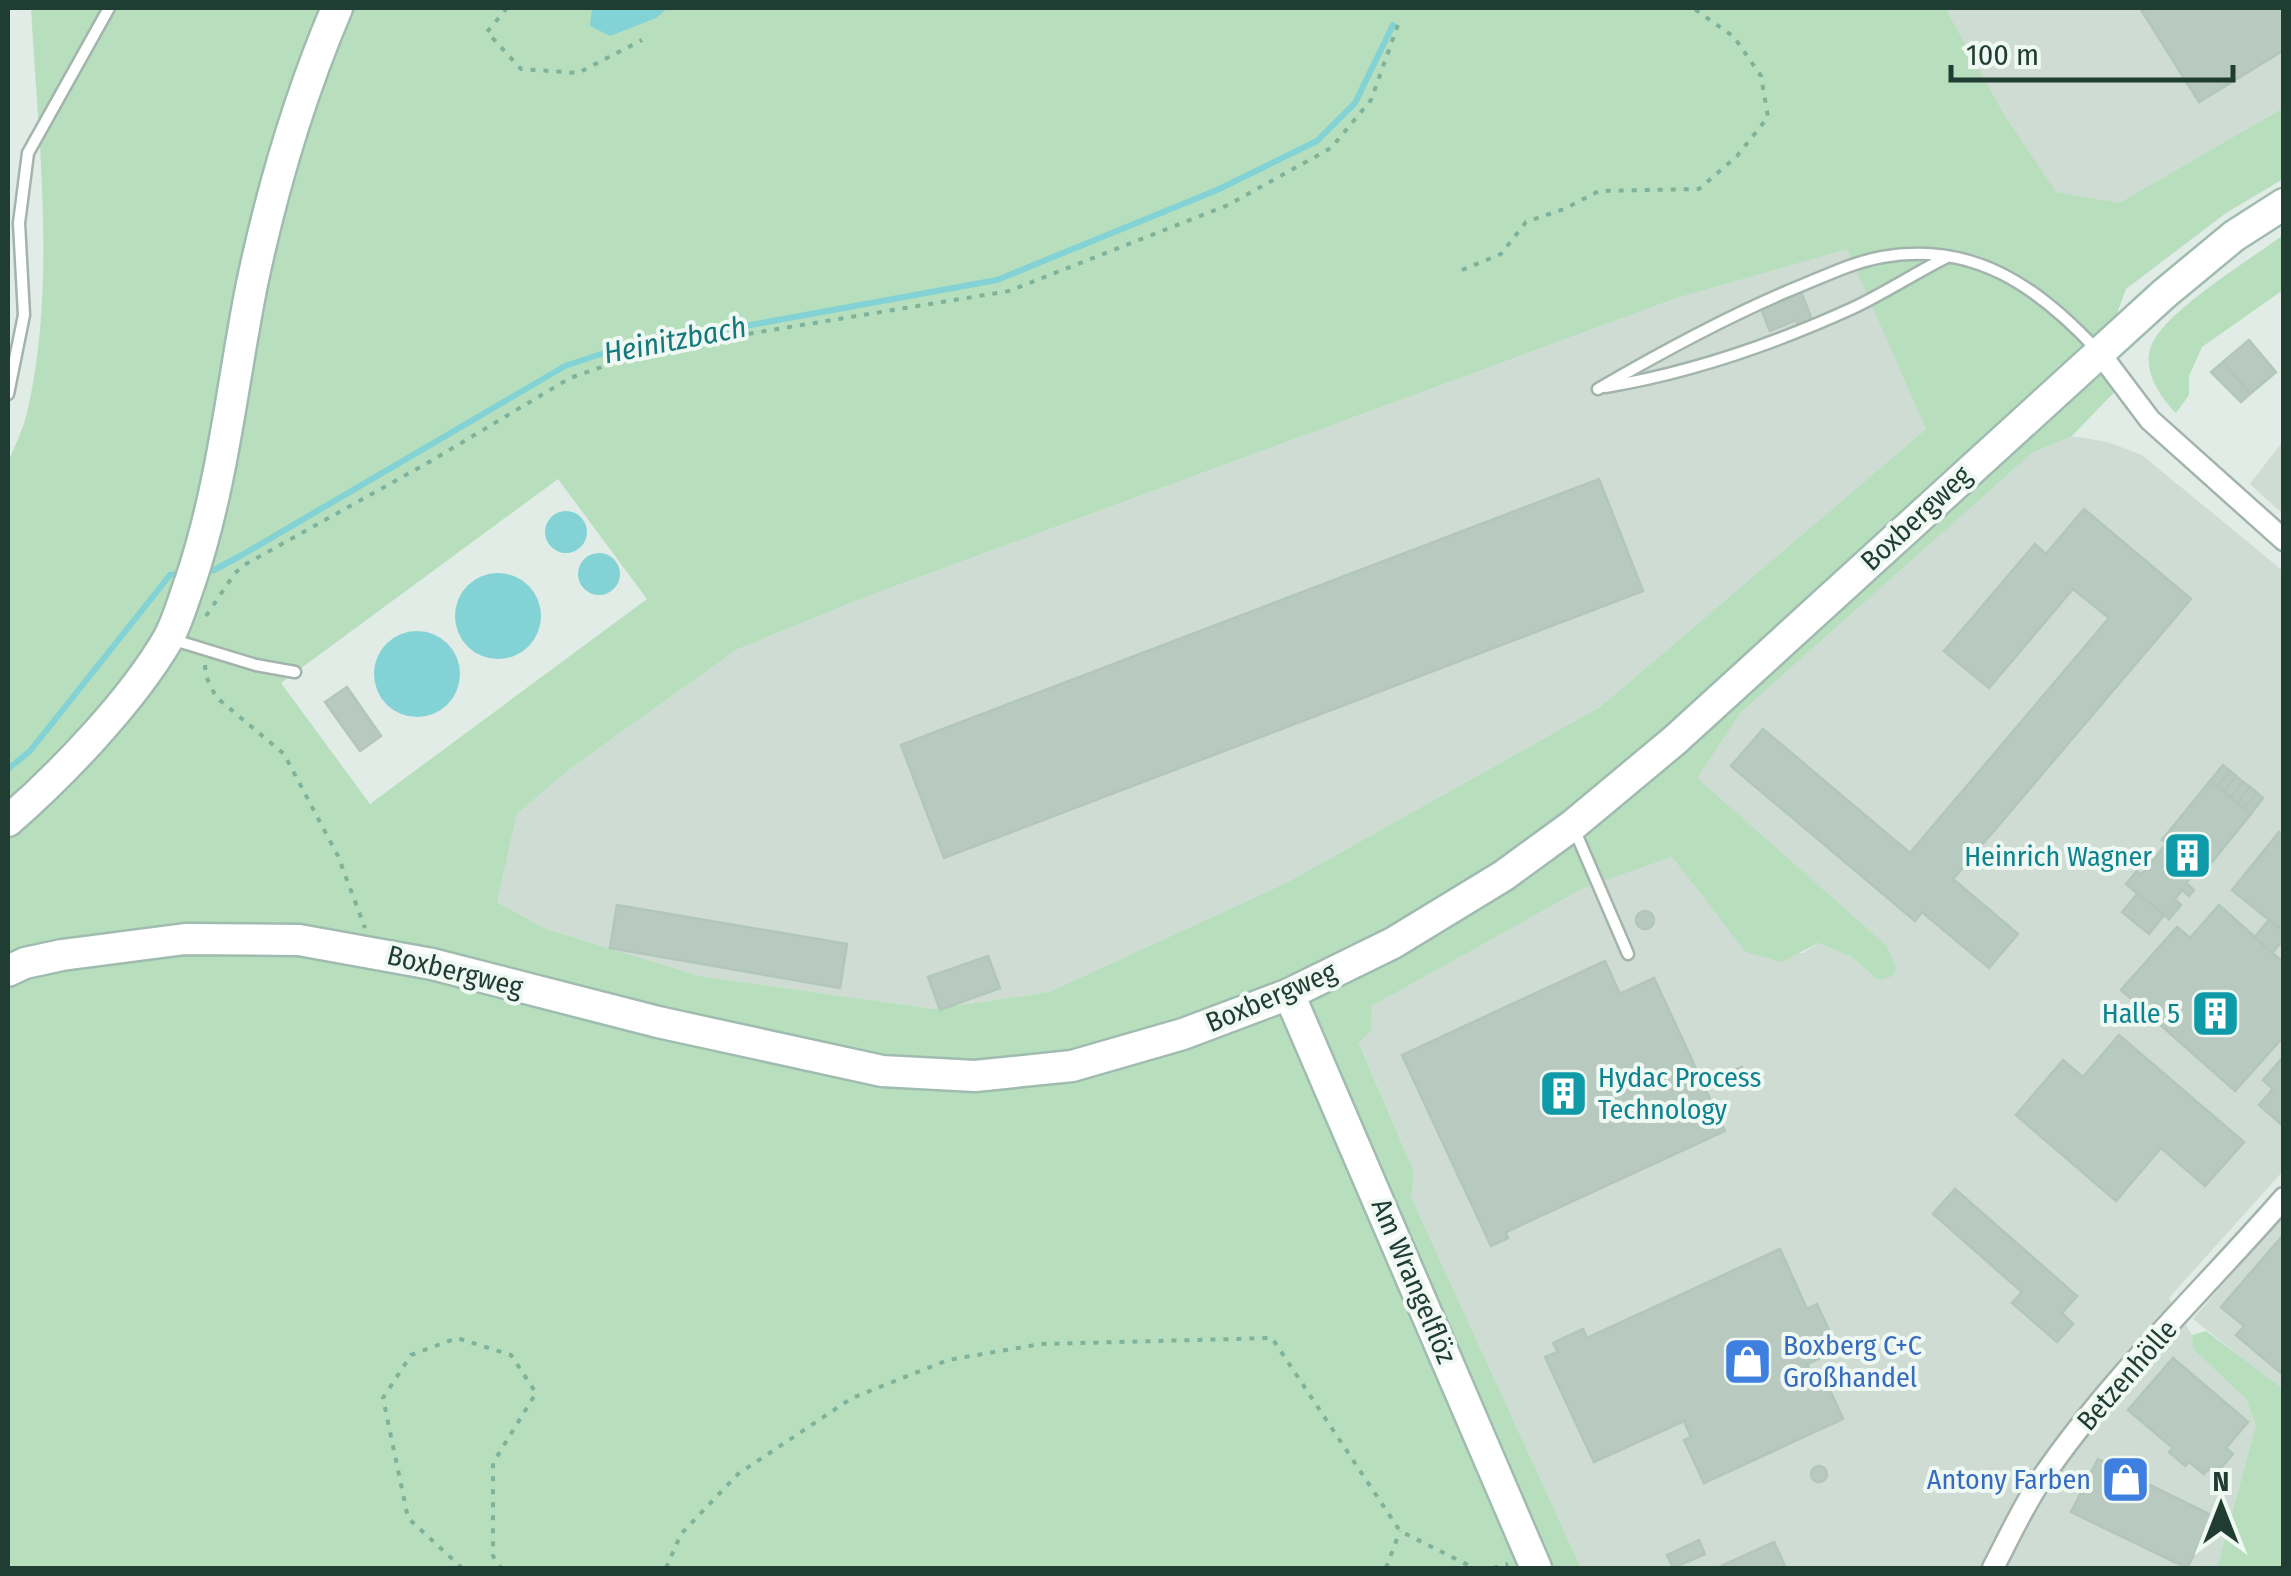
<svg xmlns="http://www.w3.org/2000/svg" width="2291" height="1576" font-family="'Fira Sans Condensed',sans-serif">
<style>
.built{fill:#cedcd4}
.green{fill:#b7dfbd;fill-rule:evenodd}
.water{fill:#83d2d5}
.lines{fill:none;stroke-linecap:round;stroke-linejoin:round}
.stream{stroke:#83d2d5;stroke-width:6}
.building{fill:#b8cac0;stroke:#b2c6bb;stroke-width:2.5}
.lane-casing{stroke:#a2b4ac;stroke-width:15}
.street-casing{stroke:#a2b4ac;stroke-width:25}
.secondary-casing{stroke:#a0bbaf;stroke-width:35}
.path{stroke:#7eb29b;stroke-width:4;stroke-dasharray:5 8;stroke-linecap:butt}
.lane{stroke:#fff;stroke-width:10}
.street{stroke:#fff;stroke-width:20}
.secondary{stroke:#fff;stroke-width:30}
.labels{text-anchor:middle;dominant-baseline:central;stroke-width:8;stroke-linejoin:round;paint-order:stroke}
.street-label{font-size:28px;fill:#1f3d32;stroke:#f0f8f3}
.culture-label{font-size:28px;fill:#0d838f;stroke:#f0f8f3;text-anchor:end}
.shop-label{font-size:28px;fill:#366cbe;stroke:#f0f8f3;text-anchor:start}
.water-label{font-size:30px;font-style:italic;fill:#15787d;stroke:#f0f8f3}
</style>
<rect width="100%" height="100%" fill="#e0ece5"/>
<g class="built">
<polygon points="1810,8 2283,8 2283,108 2119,203 1990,196"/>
<polygon points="1848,248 1926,429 1600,707 1286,883 1049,992 934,1009 700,976 546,929 497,902 517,814 571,768 736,650 860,599 1677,298"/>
<polygon points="2072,436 2107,442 2142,455 2283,571 2283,1171 2169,1298 2192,1335 2193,1349 2246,1399 2256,1425 2217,1568 1581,1568 1411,1197 1414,1172 1359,1042 1371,1030 1372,1006 1583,887 1672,857 1747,952 1803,953 1818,943 1852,957 1878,980 1886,945 1696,778 1740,712 2032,453"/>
<polygon points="2283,441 2284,513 2283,514 2250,484"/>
<polygon points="2283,1215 2283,1389 2282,1390 2193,1319"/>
</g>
<g class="green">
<path d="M31 8H1945L2003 113 2056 192 2119 203 2283 108V179L2226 213 2126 289 2101 357 2125 381 2072 436 2032 453 1741 712 1697 778 1886 945 1896 967 1893 976 1878 980 1852 957 1818 943 1782 962 1746 952 1672 857 1583 888 1372 1006 1371 1030 1359 1043 1414 1172 1411 1197 1581 1568H8V463C14 447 23 430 27 413 57 284 38 138 31 8ZM1847 249 1926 429 1600 707 1286 883 1049 992 934 1009 700 976 546 929 497 902 517 814 571 768 736 650 860 599 1677 298ZM558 479 647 599 370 804 281 683Z"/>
<path d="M2283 235V290L2202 347 2189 376V395L2176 413C2159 396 2141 368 2152 344 2168 309 2250 260 2283 235Z"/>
<polygon points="2206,1331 2283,1389 2283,1568 2217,1568 2256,1425 2246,1399 2193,1349 2192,1335"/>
</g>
<g class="water">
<polygon points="592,8 668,8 656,18 610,36 590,26"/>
<circle cx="566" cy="532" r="21"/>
<circle cx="599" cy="574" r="21"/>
<circle cx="498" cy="616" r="43"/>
<circle cx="417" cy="674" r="43"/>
</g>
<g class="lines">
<g class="stream">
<polyline points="202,572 214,570 242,555 565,366 613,350 997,280 1217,190 1317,141 1355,103 1393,25"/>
<polyline points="8,769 30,751 170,575 184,574"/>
</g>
</g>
<g class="building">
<polygon points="2140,8 2284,8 2284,50 2199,102"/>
<polygon points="1800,289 1812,320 1798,326 1796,320 1770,331 1761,309 1789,298 1787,294"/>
<polygon points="2249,340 2276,372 2250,394 2223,362"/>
<polygon points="2223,362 2250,394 2241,402 2211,372"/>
<polygon points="1599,479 1643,591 944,858 901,745"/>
<polygon points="2084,509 2191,599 1953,879 2018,934 1989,968 1922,912 1915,921 1731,766 1763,729 1910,853 2109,618 2073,589 1989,688 1944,651 2035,544 2046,554"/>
<polygon points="347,687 381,736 360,751 325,702"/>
<polygon points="2223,765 2230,771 2217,786 2210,781"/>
<polygon points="2230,771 2236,776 2224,792 2217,786"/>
<polygon points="2236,776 2243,782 2231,797 2224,792"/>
<polygon points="2210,781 2251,814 2203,873 2198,869 2186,883 2194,890 2189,896 2182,890 2175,899 2181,905 2169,919 2126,884 2137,871 2141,875 2167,843 2162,840"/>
<polygon points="2243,782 2250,787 2237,803 2231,797"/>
<polygon points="2250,787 2257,793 2244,808 2237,803"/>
<polygon points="2257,793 2263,798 2251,814 2244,808"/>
<polygon points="2279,832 2284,836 2284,932 2232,890"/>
<polygon points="2138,893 2164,915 2149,934 2122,912"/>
<polygon points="617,905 847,944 840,988 610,948"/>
<polygon points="2219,905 2284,963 2284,1036 2235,1091 2121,990 2177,927 2190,938"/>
<circle cx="1645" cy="920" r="9"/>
<polygon points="2269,920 2284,932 2284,939 2272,953 2255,937"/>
<polygon points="988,956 1000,988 940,1010 928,977"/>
<polygon points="1605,961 1620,994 1654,978 1725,1131 1506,1232 1508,1238 1491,1246 1402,1055"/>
<polygon points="2119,1035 2244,1142 2205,1186 2161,1148 2116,1201 2016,1115 2063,1060 2083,1077"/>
<polygon points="2284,1056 2284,1124 2282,1125 2259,1105 2273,1089 2263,1080"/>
<polygon points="1742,1067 1746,1077 1739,1081 1734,1070"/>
<polygon points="1955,1189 2077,1296 2062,1313 2073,1324 2057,1342 2012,1303 2022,1292 1933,1214"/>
<polygon points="2284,1234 2284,1370 2281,1373 2236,1335 2244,1326 2221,1307"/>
<polygon points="1780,1249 1807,1309 1817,1304 1838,1350 1807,1364 1815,1381 1824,1377 1843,1419 1704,1483 1684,1440 1691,1437 1684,1421 1594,1462 1545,1357 1558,1352 1553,1343 1583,1329 1587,1338"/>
<polygon points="2173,1358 2248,1422 2226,1448 2233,1454 2215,1474 2208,1469 2204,1474 2189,1462 2185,1466 2169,1452 2173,1448 2128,1410"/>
<polygon points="2098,1459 2213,1516 2187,1568 2071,1512"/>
<circle cx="1819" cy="1474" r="8"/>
<polygon points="1699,1540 1705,1554 1673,1568 1667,1555"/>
<polygon points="1774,1542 1786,1568 1717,1568"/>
</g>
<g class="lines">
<defs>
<g id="lane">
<path d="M1605 387C1690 373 1774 344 1853 308 1885 293 1915 273 1947 257"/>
<path d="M1598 389C1660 353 1722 319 1788 291 1819 279 1849 263 1882 257 1973 241 2037 286 2096 349"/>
<polyline points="8,394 24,315 19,223 28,153 109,8"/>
<polyline points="174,640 256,665 295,672"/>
<polyline points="1575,831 1628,954"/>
</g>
<g id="street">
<polyline points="2098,351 2150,420 2284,540"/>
<path d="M1993 1568C2008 1539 2022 1509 2040 1481 2110 1378 2202 1292 2284 1198"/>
</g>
<g id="secondary">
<path d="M8 821C62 774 132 701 168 639 178 621 183 601 190 582 223 485 232 384 252 284 272 189 299 97 337 8"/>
<polyline points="8,971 25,963 62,955 185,939 299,940 432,964 658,1022 882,1071 975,1076 1072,1066 1183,1034 1289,994 1393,943 1503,876 1573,825 1675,740 2164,294 2234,236 2284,204"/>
<polyline points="1289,994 1536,1568"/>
</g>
</defs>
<use href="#lane" class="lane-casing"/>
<use href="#street" class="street-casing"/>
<use href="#secondary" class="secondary-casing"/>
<g class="path">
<polyline points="507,8 487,32 521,69 578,73 642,40"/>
<polyline points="1462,270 1501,254 1526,222 1564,209 1599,191 1699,189 1737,156 1768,117 1761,76 1734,37 1693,8"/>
<polyline points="206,616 235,573 246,564 431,461 570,378 613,363 741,335 1009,291 1228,205 1331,148 1371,100 1399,22"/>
<polyline points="205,665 206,676 216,697 284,754 338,856 365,928"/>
<polyline points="462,1568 408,1518 383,1398 411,1355 457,1338 511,1355 536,1393 493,1463 493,1556 501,1568"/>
<polyline points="666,1568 681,1534 738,1474 852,1398 948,1360 1041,1344 1272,1338 1400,1531 1474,1568"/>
<polyline points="1386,1568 1400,1531"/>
<polyline points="1493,1568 1508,1564"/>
</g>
<use href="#lane" class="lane"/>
<use href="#street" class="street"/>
<use href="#secondary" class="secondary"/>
</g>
<defs>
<symbol id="building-square" viewBox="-11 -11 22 22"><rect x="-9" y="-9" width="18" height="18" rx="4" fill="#0f9aa8" stroke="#f0f8f3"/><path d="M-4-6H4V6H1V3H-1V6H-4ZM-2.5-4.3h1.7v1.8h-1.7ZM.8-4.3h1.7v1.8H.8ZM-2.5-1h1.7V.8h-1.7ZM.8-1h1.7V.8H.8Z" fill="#fff"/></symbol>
<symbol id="shop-square" viewBox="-11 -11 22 22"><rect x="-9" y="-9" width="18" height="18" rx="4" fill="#3f7fe0" stroke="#f0f8f3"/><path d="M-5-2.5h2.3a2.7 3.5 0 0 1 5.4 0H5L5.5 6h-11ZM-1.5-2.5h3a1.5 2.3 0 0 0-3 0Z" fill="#fff"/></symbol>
</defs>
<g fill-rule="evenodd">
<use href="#building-square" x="2160" y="828" width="55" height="55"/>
<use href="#building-square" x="2188" y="986" width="55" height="55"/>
<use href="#building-square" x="1536" y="1066" width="55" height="55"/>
<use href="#shop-square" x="1720" y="1334" width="55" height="55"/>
<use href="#shop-square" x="2098" y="1452" width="55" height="55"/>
</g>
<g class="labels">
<g class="street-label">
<text transform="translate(1916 518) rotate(-43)">Boxbergweg</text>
<text transform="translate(455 971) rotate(14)">Boxbergweg</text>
<text transform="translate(1271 997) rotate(-23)">Boxbergweg</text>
<text transform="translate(1414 1281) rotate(67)">Am Wrangelflöz</text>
<text transform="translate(2127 1375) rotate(-49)">Betzenhölle</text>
</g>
<g class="culture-label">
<text x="2152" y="856">Heinrich Wagner</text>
<text x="2180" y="1013">Halle 5</text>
<text x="1598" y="1077" text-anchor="start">Hydac Process<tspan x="1598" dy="32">Technology</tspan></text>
</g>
<g class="shop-label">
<text x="1783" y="1345">Boxberg C+C<tspan x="1783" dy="32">Großhandel</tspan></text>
<text x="2091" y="1479" text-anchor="end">Antony Farben</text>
</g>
<g class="water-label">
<text transform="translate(675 340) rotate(-11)">Heinitzbach</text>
</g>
</g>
<rect width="2291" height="1576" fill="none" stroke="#1f3d32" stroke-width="20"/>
<g transform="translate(2221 1506)" stroke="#f0f8f3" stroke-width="8" paint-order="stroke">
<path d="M0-8L18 38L0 25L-18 38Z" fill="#1f3d32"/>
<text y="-15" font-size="28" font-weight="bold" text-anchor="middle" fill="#1f3d32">N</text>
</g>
<path d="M1951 65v15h282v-15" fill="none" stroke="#1f3d32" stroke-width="5"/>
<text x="1966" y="65" font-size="30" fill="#1f3d32" stroke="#f0f8f3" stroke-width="8" paint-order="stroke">100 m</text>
</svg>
